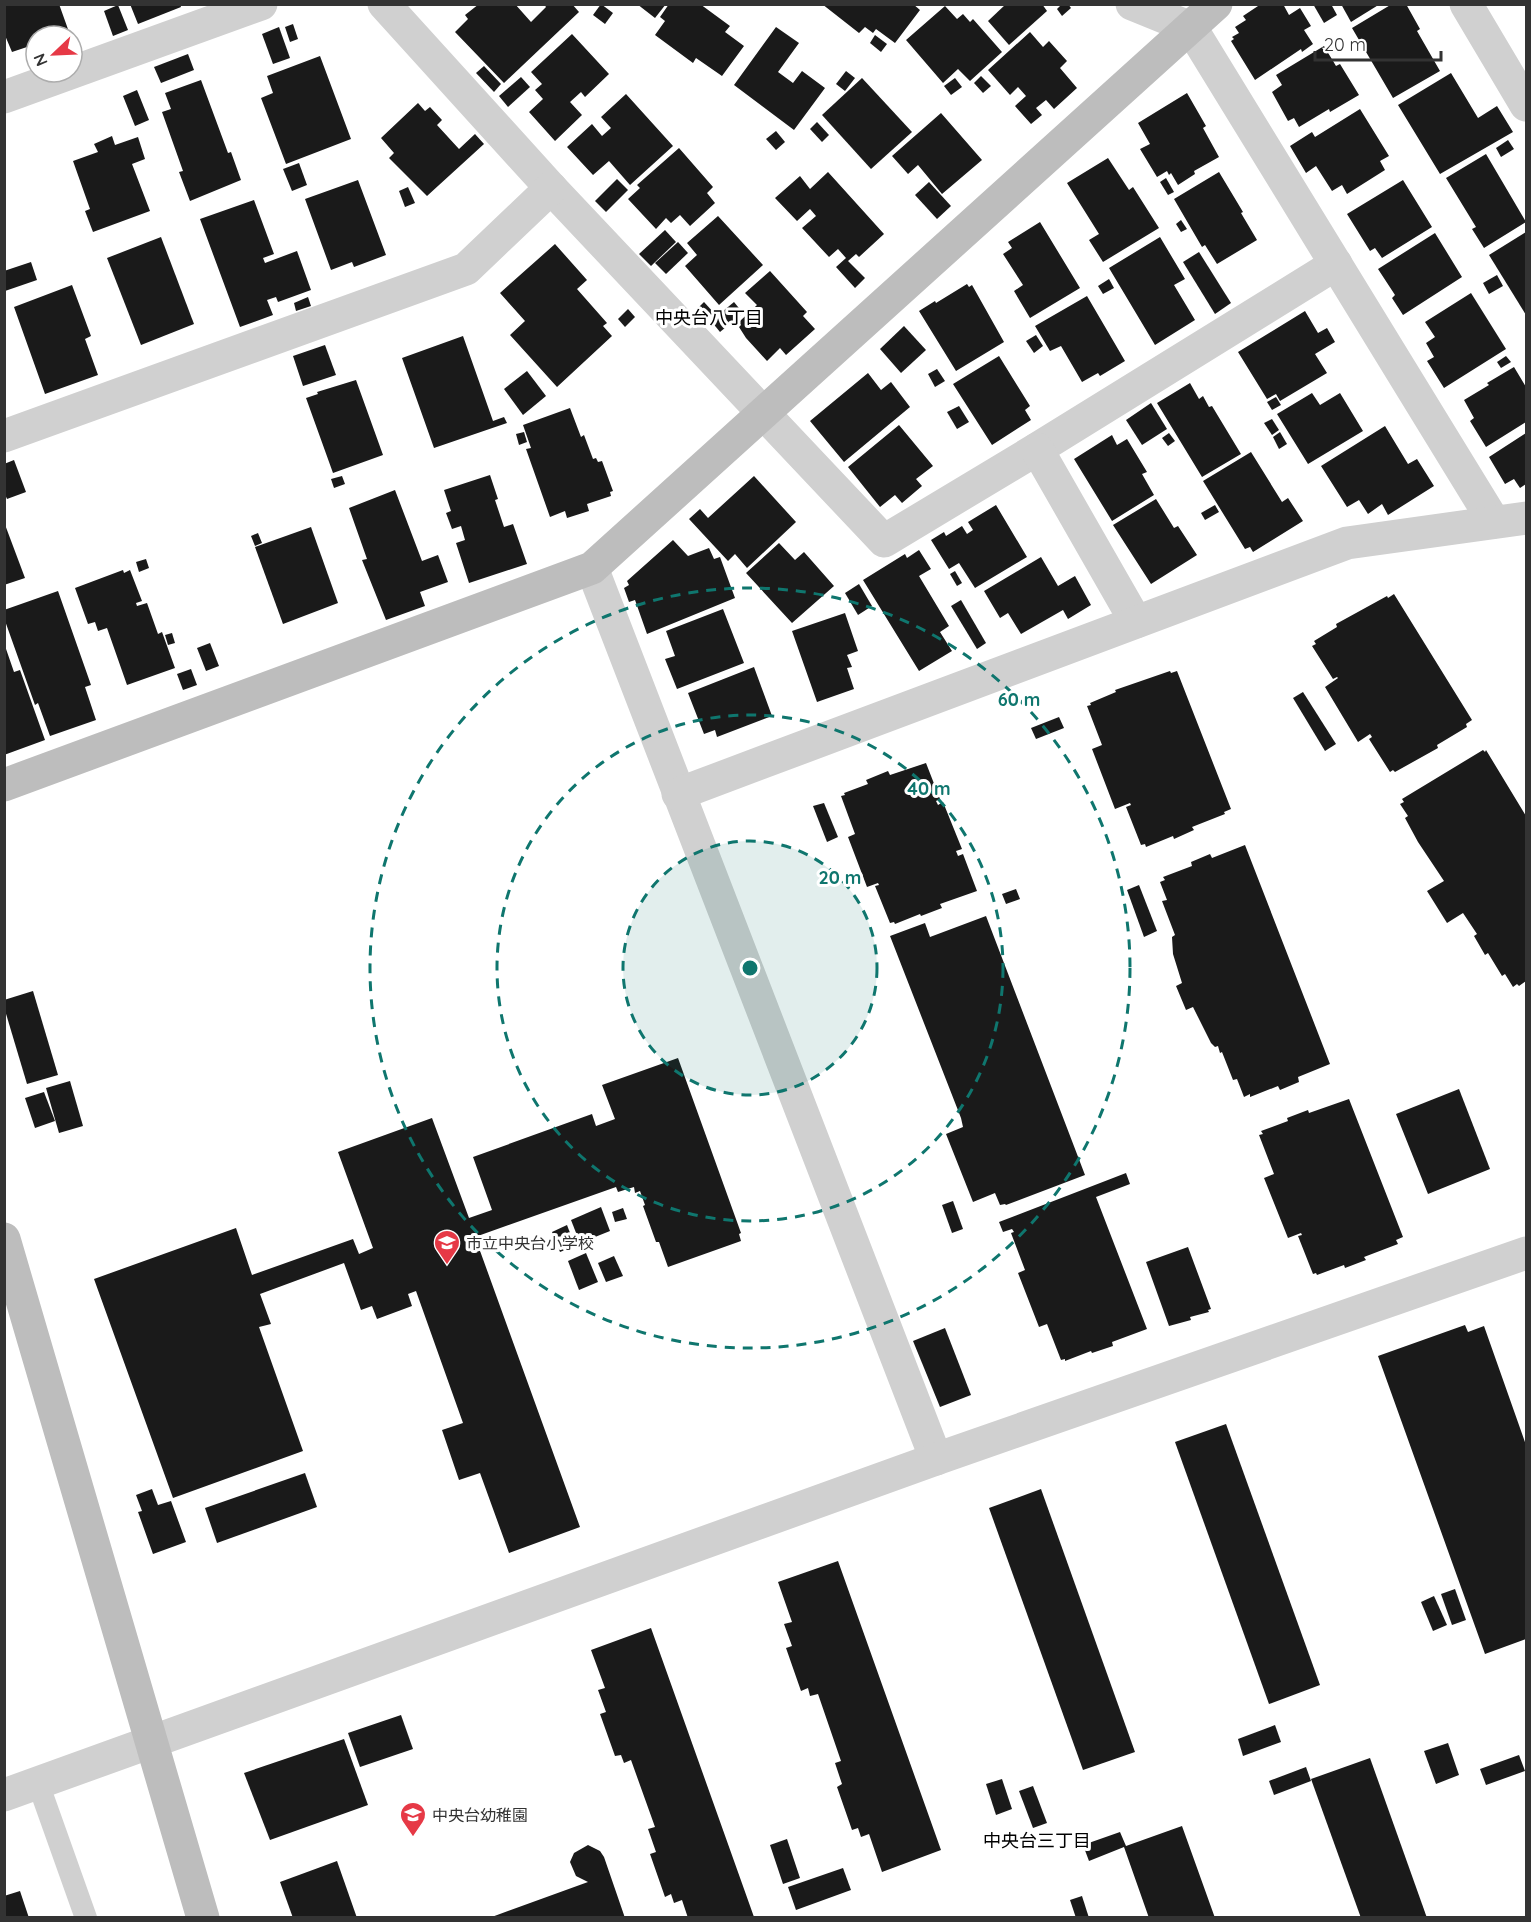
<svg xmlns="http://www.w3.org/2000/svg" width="1531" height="1922" font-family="Quicksand,'Noto Sans JP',sans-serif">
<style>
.building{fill:#1a1a1a}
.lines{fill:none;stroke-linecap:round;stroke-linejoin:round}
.lane{stroke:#d0d0d0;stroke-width:22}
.street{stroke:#d0d0d0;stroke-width:33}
.secondary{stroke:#bdbdbd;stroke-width:33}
.ring{fill:none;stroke:#0f766e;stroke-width:3;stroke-dasharray:10 8}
.labels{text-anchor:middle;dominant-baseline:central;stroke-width:6;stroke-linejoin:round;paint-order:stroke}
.poi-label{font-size:16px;fill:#333;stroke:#fff;text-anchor:start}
.neighbourhood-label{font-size:18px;fill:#000;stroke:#fff}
.centre{fill:#0f766e;stroke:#fff;stroke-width:3}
.ring-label{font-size:18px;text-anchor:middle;font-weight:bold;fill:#0f766e;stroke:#fff;stroke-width:6;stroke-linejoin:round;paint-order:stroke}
</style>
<rect width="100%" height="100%" fill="#fff"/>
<g class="building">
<polygon points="4,4 59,4 69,32 57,36 36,36 36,44 12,52 4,33"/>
<polygon points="130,4 180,4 181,7 138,24"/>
<polygon points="479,4 515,4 531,22 546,7 544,4 572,4 579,12 504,83 455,32 468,19 465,15"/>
<polygon points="601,4 613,13 605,24 593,15"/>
<polygon points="637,4 666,4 655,18"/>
<polygon points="669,4 700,4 730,26 725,32 744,46 722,76 696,58 693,63 655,35 665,21 660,17"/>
<polygon points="822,4 913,4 920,10 895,43 876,29 873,33 865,27 859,33"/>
<polygon points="1006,4 1042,4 1047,11 1009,45 988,21"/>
<polygon points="1062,4 1068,4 1071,8 1062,16 1057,9"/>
<polygon points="1261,4 1283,4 1289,15 1300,8 1311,26 1304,30 1313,44 1302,52 1301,49 1255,80 1231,41 1234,39 1232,37 1239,33 1235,27 1246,20 1243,16"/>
<polygon points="1313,4 1331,4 1337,15 1324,23"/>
<polygon points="1341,4 1380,4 1351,22"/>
<polygon points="1392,4 1406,4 1420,29 1417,31 1440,71 1393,98 1352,28"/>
<polygon points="118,5 128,30 113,36 104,11"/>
<polygon points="945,6 957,19 963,14 970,22 973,19 1002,52 970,81 958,69 943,83 906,40"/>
<polygon points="293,24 298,39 290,42 285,27"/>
<polygon points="279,27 290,58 273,64 262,34"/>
<polygon points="776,27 799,43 778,72 793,83 802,71 825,88 794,130 734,85"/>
<polygon points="1030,32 1043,47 1049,41 1067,61 1060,68 1077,88 1054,109 1046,100 1036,108 1042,115 1031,124 1015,106 1026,96 1018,87 1010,95 988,70"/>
<polygon points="572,34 609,74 585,97 581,92 570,102 582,115 555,141 529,112 543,99 535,90 542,84 531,72"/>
<polygon points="875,35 887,44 881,52 870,43"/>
<polygon points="1324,46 1336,66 1340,64 1359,95 1330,112 1329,109 1299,127 1294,118 1288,121 1272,92 1282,85 1276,75"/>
<polygon points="188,54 194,70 161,83 154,67"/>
<polygon points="320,56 351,139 286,164 261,98 273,93 267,76"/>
<polygon points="484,66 501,84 494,92 476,73"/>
<polygon points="846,71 855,78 845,91 836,84"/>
<polygon points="1451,73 1478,118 1497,106 1513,132 1440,174 1398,105"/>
<polygon points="981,76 991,86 983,93 974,83"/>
<polygon points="521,77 530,87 508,107 499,96"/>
<polygon points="862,78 912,132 871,169 822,115"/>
<polygon points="955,78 962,87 951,95 944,86"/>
<polygon points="201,80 228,153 231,152 241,180 190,201 179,172 183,171 162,112 171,109 165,93"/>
<polygon points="137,90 149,120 135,126 123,96"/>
<polygon points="1187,93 1206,126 1203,128 1219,157 1194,171 1195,174 1178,185 1171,173 1169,175 1167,171 1157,177 1140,149 1150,144 1138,123"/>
<polygon points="626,94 673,146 630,185 609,161 593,175 567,147 592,124 602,136 611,128 601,117"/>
<polygon points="418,103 425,111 430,107 442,120 437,125 459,149 475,134 484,144 427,196 389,158 394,153 381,138"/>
<polygon points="1360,109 1389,156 1380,161 1385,170 1347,194 1342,185 1332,191 1316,166 1306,173 1290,146 1312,132 1315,137"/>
<polygon points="941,113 982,160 942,194 918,165 908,174 892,156"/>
<polygon points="817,122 829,135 822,142 810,129"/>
<polygon points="776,131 785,142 776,150 766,139"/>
<polygon points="112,136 115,145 138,137 145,159 132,164 150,211 93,232 85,211 90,209 73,161 98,152 94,144"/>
<polygon points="1508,140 1514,149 1501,157 1496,148"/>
<polygon points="679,148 713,187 707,193 715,203 690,226 680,215 671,223 666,218 656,229 628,199 640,188 637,185"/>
<polygon points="1486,154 1526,222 1484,248 1472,229 1476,227 1446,178"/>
<polygon points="1108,158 1129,190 1133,187 1159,228 1103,262 1089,240 1099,234 1067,183"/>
<polygon points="299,163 307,185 292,191 283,169"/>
<polygon points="828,172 884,234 859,257 856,254 848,261 865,278 855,288 836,267 846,258 838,249 829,257 802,228 816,216 810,209 797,221 775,198 800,176 810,189"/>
<polygon points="1219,172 1243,212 1241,213 1257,240 1217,264 1205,245 1202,247 1174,199"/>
<polygon points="1166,178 1174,192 1168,195 1160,182"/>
<polygon points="617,179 628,190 606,212 595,201"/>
<polygon points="358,180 386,255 354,267 352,262 331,270 305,199"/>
<polygon points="1403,180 1432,227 1382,258 1375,248 1370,251 1347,214"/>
<polygon points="929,182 951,206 937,219 915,195"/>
<polygon points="408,187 415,203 405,207 399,191"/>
<polygon points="254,200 274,254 263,258 265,263 297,251 311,290 278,302 276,297 267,300 273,315 240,327 200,219"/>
<polygon points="718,216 763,265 719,305 685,266 697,255 687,243"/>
<polygon points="1181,220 1187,229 1181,232 1176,224"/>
<polygon points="1040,222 1080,288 1030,318 1014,291 1023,285 1003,254 1012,248 1008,242"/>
<polygon points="665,230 676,242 651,266 639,254"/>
<polygon points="1526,232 1526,315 1489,255"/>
<polygon points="1435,233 1462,277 1403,315 1392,298 1395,295 1378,269"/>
<polygon points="161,237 194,324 141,345 107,258"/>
<polygon points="1160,237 1185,279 1174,285 1195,320 1155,345 1109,268"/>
<polygon points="678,242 688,253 666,274 655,263"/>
<polygon points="555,244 587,280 577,289 607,323 603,326 612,336 557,387 510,335 525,321 500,293"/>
<polygon points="1199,252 1231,303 1215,314 1183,262"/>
<polygon points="31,262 37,280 5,291 4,271"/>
<polygon points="770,271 807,312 803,316 815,329 786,355 780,348 767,361 746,338 739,327 741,325 739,322 757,305 745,293"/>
<polygon points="1497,275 1503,286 1489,294 1483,283"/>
<polygon points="1109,279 1114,288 1103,294 1098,286"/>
<polygon points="967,284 969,287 972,285 1004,342 956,371 919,311 935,301 936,303"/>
<polygon points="72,285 91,336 85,339 98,375 45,394 14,307"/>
<polygon points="1471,293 1506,349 1444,388 1427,361 1434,357 1426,343 1435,337 1425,322"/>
<polygon points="1087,296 1125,361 1100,376 1098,373 1082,382 1061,346 1050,351 1035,326"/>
<polygon points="308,297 311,306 296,311 294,303"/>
<polygon points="704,302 714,313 706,321 696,310"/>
<polygon points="734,302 743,313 720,332 711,321"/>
<polygon points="628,309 635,317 625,327 618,319"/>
<polygon points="1305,311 1318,333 1327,328 1335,342 1315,354 1327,373 1280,401 1276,394 1267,399 1238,352"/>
<polygon points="904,326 926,350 901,373 880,349"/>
<polygon points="1036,335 1043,346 1034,353 1026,341"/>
<polygon points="463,336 493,421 504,417 507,423 434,448 402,358"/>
<polygon points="325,345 336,375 303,386 293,356"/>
<polygon points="999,356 1030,406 1025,410 1031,420 992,445 953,384"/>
<polygon points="1506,356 1511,362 1501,368 1497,362"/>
<polygon points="1514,367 1526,387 1526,422 1486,447 1470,421 1474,418 1464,400 1489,385 1487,383"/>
<polygon points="937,369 945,381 935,387 928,374"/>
<polygon points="527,371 546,396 523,415 504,389"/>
<polygon points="868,373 881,390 891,382 910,407 844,462 810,421"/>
<polygon points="356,380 383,455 333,473 306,398 318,394 317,392"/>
<polygon points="1190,383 1199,399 1203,396 1209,407 1212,406 1241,454 1202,477 1157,403"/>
<polygon points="1312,393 1320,405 1340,393 1363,431 1308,464 1277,414"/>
<polygon points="1276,397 1281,405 1272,410 1267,402"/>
<polygon points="1151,403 1167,429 1142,445 1126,420"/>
<polygon points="959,406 969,422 957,429 947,412"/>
<polygon points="570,408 581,437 584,435 593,459 596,458 598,462 602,461 613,491 610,492 611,496 587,504 589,511 567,518 565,511 550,517 526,449 531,448 523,425"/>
<polygon points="1272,419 1279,430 1272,435 1264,423"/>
<polygon points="899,425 933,466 916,479 922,486 902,503 895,495 880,507 848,467"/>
<polygon points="1385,426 1408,464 1417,459 1434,486 1388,515 1382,504 1368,514 1359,500 1347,507 1321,466"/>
<polygon points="524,432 527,442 519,445 516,434"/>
<polygon points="1280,432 1287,444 1279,449 1273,437"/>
<polygon points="1169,433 1175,441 1168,446 1162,438"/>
<polygon points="1526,433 1526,484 1520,488 1514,479 1505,484 1489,457"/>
<polygon points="1112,435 1117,445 1127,439 1147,472 1142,474 1154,495 1112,521 1074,459"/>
<polygon points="1251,452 1282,502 1288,498 1303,521 1253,552 1250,547 1245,549 1203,481"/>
<polygon points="14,460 26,492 7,499 4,492 4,464"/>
<polygon points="490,475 498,499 495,500 504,527 513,524 527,564 469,583 456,543 465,540 461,526 452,529 446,513 451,511 444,490"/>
<polygon points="342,476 345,484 334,488 331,479"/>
<polygon points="754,476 796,522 747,568 735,554 728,561 689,519 700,509 708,518"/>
<polygon points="395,490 422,561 438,555 448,582 420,592 425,606 386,620 362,560 367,559 349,508"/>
<polygon points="1156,499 1174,528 1178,526 1197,555 1151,584 1113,525"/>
<polygon points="996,505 1027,557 975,588 959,563 949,569 931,540 944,532 946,536 962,526 967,534 973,530 968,522"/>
<polygon points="1215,505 1219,512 1205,520 1201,513"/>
<polygon points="4,522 25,578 4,585"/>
<polygon points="311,527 338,603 283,624 255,547"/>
<polygon points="258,533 262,543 255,546 251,536"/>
<polygon points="673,540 688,556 709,548 714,559 720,557 735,598 647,634 635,600 629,602 624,588 629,585 627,581"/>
<polygon points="779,543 795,560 804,552 834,586 792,623 746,573"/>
<polygon points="919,550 931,569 919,576 949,626 940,632 952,651 919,671 863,580 905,554 907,558"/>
<polygon points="1041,557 1058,586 1075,576 1091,605 1068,619 1063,610 1021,634 1008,613 1000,618 984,591"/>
<polygon points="146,559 149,568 139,572 136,562"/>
<polygon points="123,570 124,573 130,570 142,601 136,603 137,606 147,603 158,634 162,632 175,668 127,685 107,628 98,631 95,622 88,624 75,588"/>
<polygon points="955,571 962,583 957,586 950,574"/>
<polygon points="859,584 872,606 858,615 845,593"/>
<polygon points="58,591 91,685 85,687 96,720 50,736 38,703 35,705 4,618 4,610"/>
<polygon points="1394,594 1472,720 1466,724 1467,727 1437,745 1438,748 1395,772 1393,770 1390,772 1369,739 1372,737 1370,734 1358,742 1325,687 1338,678 1337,677 1333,679 1312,646 1316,644 1314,641 1337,627 1336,624 1387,596 1388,598"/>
<polygon points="961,600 986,643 977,649 951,606"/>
<polygon points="723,609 744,663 677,689 665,659 675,656 666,631"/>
<polygon points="845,613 858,651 847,655 852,667 847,668 854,689 817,702 792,631"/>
<polygon points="172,633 175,643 168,645 165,635"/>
<polygon points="210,643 219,666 206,671 197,648"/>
<polygon points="5,646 14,672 20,670 45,740 4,755"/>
<polygon points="754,667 772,716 717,737 715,730 704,734 688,693"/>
<polygon points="191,669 197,685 183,690 177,674"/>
<polygon points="1170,671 1171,673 1177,671 1231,809 1224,812 1225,814 1192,827 1194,830 1174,839 1173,836 1146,847 1145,844 1141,845 1126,807 1131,805 1130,803 1115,809 1092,749 1102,745 1087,706 1091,705 1090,703 1116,692 1115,690"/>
<polygon points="1303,692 1336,744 1325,751 1293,698"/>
<polygon points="1059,717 1064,728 1036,739 1031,728"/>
<polygon points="1483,750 1485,752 1486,750 1526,816 1526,981 1519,986 1517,984 1513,987 1505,974 1502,976 1488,953 1485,955 1474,936 1477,934 1463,913 1447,923 1427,891 1444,881 1418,842 1405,818 1408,816 1400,804 1404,802 1402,799"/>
<polygon points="926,763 940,799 936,801 938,805 943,802 962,849 956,851 958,856 963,854 977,891 940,904 942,908 921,916 920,914 895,924 894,922 890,923 875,886 879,885 878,883 867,887 848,837 855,834 841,796 845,795 844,793 868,784 866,780 888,771 890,775"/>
<polygon points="824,803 838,837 827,842 813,806"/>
<polygon points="1245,845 1330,1064 1298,1077 1299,1082 1280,1090 1278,1086 1250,1097 1250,1094 1244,1097 1237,1079 1233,1080 1222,1052 1220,1053 1218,1046 1215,1047 1211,1043 1193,1007 1186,1010 1176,986 1182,983 1173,954 1172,937 1175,935 1162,901 1167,900 1160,882 1165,880 1163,877 1192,866 1191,862 1210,854 1212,858"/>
<polygon points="1139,885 1157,931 1144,937 1127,890"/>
<polygon points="1016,889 1020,899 1006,904 1002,894"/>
<polygon points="986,916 1085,1175 1006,1205 1005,1204 1000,1205 995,1193 973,1202 946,1134 963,1127 961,1118 890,936 925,923 930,937"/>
<polygon points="33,991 58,1075 27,1084 4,1007 4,1000"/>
<polygon points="678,1058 741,1233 739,1234 741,1241 668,1267 659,1242 656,1242 643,1206 645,1205 640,1191 635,1193 634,1187 618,1192 616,1187 475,1237 580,1527 509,1553 480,1473 459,1480 442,1430 463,1423 416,1291 408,1294 412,1306 377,1319 372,1306 361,1310 344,1263 260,1294 271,1324 259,1327 303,1451 173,1498 94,1279 236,1228 252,1275 353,1239 359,1254 373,1248 338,1152 432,1118 469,1218 492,1210 473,1157 592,1114 596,1126 615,1119 602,1085"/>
<polygon points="70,1081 83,1126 59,1133 46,1088"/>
<polygon points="1459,1089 1490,1169 1428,1194 1396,1114"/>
<polygon points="44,1092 55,1121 35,1128 25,1098"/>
<polygon points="1349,1099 1403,1237 1396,1240 1398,1244 1364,1257 1366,1260 1345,1268 1344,1265 1317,1275 1316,1273 1313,1274 1298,1236 1302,1235 1301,1233 1288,1238 1264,1178 1274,1174 1259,1135 1263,1134 1261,1131 1288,1121 1287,1118 1308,1110 1309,1113"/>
<polygon points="1126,1173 1130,1184 1096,1197 1147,1329 1112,1342 1113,1346 1092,1353 1091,1351 1065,1361 1065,1359 1061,1360 1047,1324 1039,1327 1018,1273 1025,1270 1011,1233 1014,1232 1012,1229 1003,1232 999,1222"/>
<polygon points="953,1201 963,1229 952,1233 942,1205"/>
<polygon points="601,1207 610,1231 580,1243 571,1220"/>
<polygon points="623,1208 627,1219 615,1222 612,1212"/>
<polygon points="567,1225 575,1246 560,1252 552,1232"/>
<polygon points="1188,1247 1211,1309 1208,1310 1209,1312 1190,1317 1191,1320 1169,1326 1146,1262"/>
<polygon points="586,1253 598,1282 579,1290 568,1261"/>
<polygon points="614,1256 623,1276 606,1282 598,1263"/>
<polygon points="1465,1325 1468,1332 1484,1326 1526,1445 1526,1639 1485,1654 1378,1356"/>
<polygon points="945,1328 971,1395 940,1407 913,1341"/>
<polygon points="1226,1424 1320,1685 1269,1704 1175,1442"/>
<polygon points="305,1473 317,1507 217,1543 205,1508"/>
<polygon points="152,1489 158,1505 171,1501 186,1542 153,1554 138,1512 142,1511 136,1495"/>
<polygon points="1041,1489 1135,1752 1083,1770 989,1508"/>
<polygon points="838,1561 941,1850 882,1872 869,1834 861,1837 858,1828 852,1830 837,1787 842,1784 835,1763 841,1761 818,1694 810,1696 808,1688 801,1691 786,1648 792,1646 784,1624 792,1622 778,1582"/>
<polygon points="1455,1589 1466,1620 1452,1625 1441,1594"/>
<polygon points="1434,1596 1447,1625 1433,1631 1421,1602"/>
<polygon points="651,1628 754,1917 688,1918 682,1900 674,1903 671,1894 665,1897 650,1854 656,1852 648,1829 655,1827 631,1760 624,1763 621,1755 615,1756 600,1714 606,1712 598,1690 605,1688 591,1650"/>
<polygon points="401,1715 413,1749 360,1767 348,1733"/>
<polygon points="1275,1725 1281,1742 1243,1756 1238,1739"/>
<polygon points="344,1739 368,1805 270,1840 244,1773"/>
<polygon points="1448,1743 1459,1775 1436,1784 1424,1751"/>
<polygon points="1519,1755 1525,1771 1486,1785 1480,1769"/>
<polygon points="1370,1758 1427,1918 1361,1918 1311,1779"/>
<polygon points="1306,1767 1311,1781 1274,1795 1269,1781"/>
<polygon points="1002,1779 1012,1809 996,1815 986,1784"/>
<polygon points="1033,1786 1047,1823 1033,1828 1019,1791"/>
<polygon points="1182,1826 1215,1918 1149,1918 1124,1847 1089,1861 1083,1845 1120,1832 1126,1846"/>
<polygon points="787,1839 800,1878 783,1884 770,1845"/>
<polygon points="588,1845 600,1851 604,1857 625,1918 489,1918 588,1882 576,1876 570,1862 574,1853"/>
<polygon points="337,1861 357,1918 293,1918 280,1882"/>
<polygon points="843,1868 851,1890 796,1910 788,1887"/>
<polygon points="20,1891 29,1918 4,1918 4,1896"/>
<polygon points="1082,1896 1089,1918 1076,1918 1070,1900"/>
</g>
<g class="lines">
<polyline class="lane" points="38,1783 86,1918"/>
<g class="street">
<polyline points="384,4 551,188 884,541 1037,449 1336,264"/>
<polyline points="1132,4 1191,28 1494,522"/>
<polyline points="1466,4 1526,105"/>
<polyline points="4,97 261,4"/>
<polyline points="4,436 466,269 551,188"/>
<polyline points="1037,449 1136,622"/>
<polyline points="592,568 936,1459"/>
<polyline points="678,794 1347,543 1526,518"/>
<polyline points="4,1795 936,1459 1526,1253"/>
</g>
<g class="secondary">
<polyline points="4,785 592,568 1216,4"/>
<polyline points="4,1239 203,1918"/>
</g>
</g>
<circle cx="750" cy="968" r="127" fill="#0f766e" fill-opacity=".12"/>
<g class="ring">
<circle cx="750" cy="968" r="127"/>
<circle cx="750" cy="968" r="253"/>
<circle cx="750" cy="968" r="380"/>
</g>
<defs>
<symbol id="school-pin" viewBox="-11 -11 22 30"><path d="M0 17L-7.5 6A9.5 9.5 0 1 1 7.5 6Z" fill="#e63946" stroke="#fff"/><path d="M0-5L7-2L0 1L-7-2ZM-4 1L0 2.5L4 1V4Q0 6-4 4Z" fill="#fff"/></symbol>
</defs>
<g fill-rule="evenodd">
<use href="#school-pin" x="432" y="1228" width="30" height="40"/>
<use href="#school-pin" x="398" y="1800" width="30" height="40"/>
</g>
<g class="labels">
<g class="poi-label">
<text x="466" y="1243">市立中央台小学校</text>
<text x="432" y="1815">中央台幼稚園</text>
</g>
<g class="neighbourhood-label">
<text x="709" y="317">中央台八丁目</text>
<text x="1037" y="1840">中央台三丁目</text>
</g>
</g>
<circle cx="750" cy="968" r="9" class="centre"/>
<g class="ring-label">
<text x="1019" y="706">60 m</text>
<text x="929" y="795">40 m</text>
<text x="840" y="884">20 m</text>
</g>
<rect width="1531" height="1922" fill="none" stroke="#333333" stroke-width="12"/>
<g transform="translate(54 54) rotate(247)"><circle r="28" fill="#ffffff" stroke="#adadad" stroke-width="1.5"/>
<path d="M0-4.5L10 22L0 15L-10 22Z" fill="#e63946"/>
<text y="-9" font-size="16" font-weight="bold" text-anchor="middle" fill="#333333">N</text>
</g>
<path d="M1315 51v9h126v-9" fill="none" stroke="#333333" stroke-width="3"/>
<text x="1324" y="51" font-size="18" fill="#333333" stroke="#ffffff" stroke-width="4.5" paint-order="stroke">20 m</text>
</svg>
